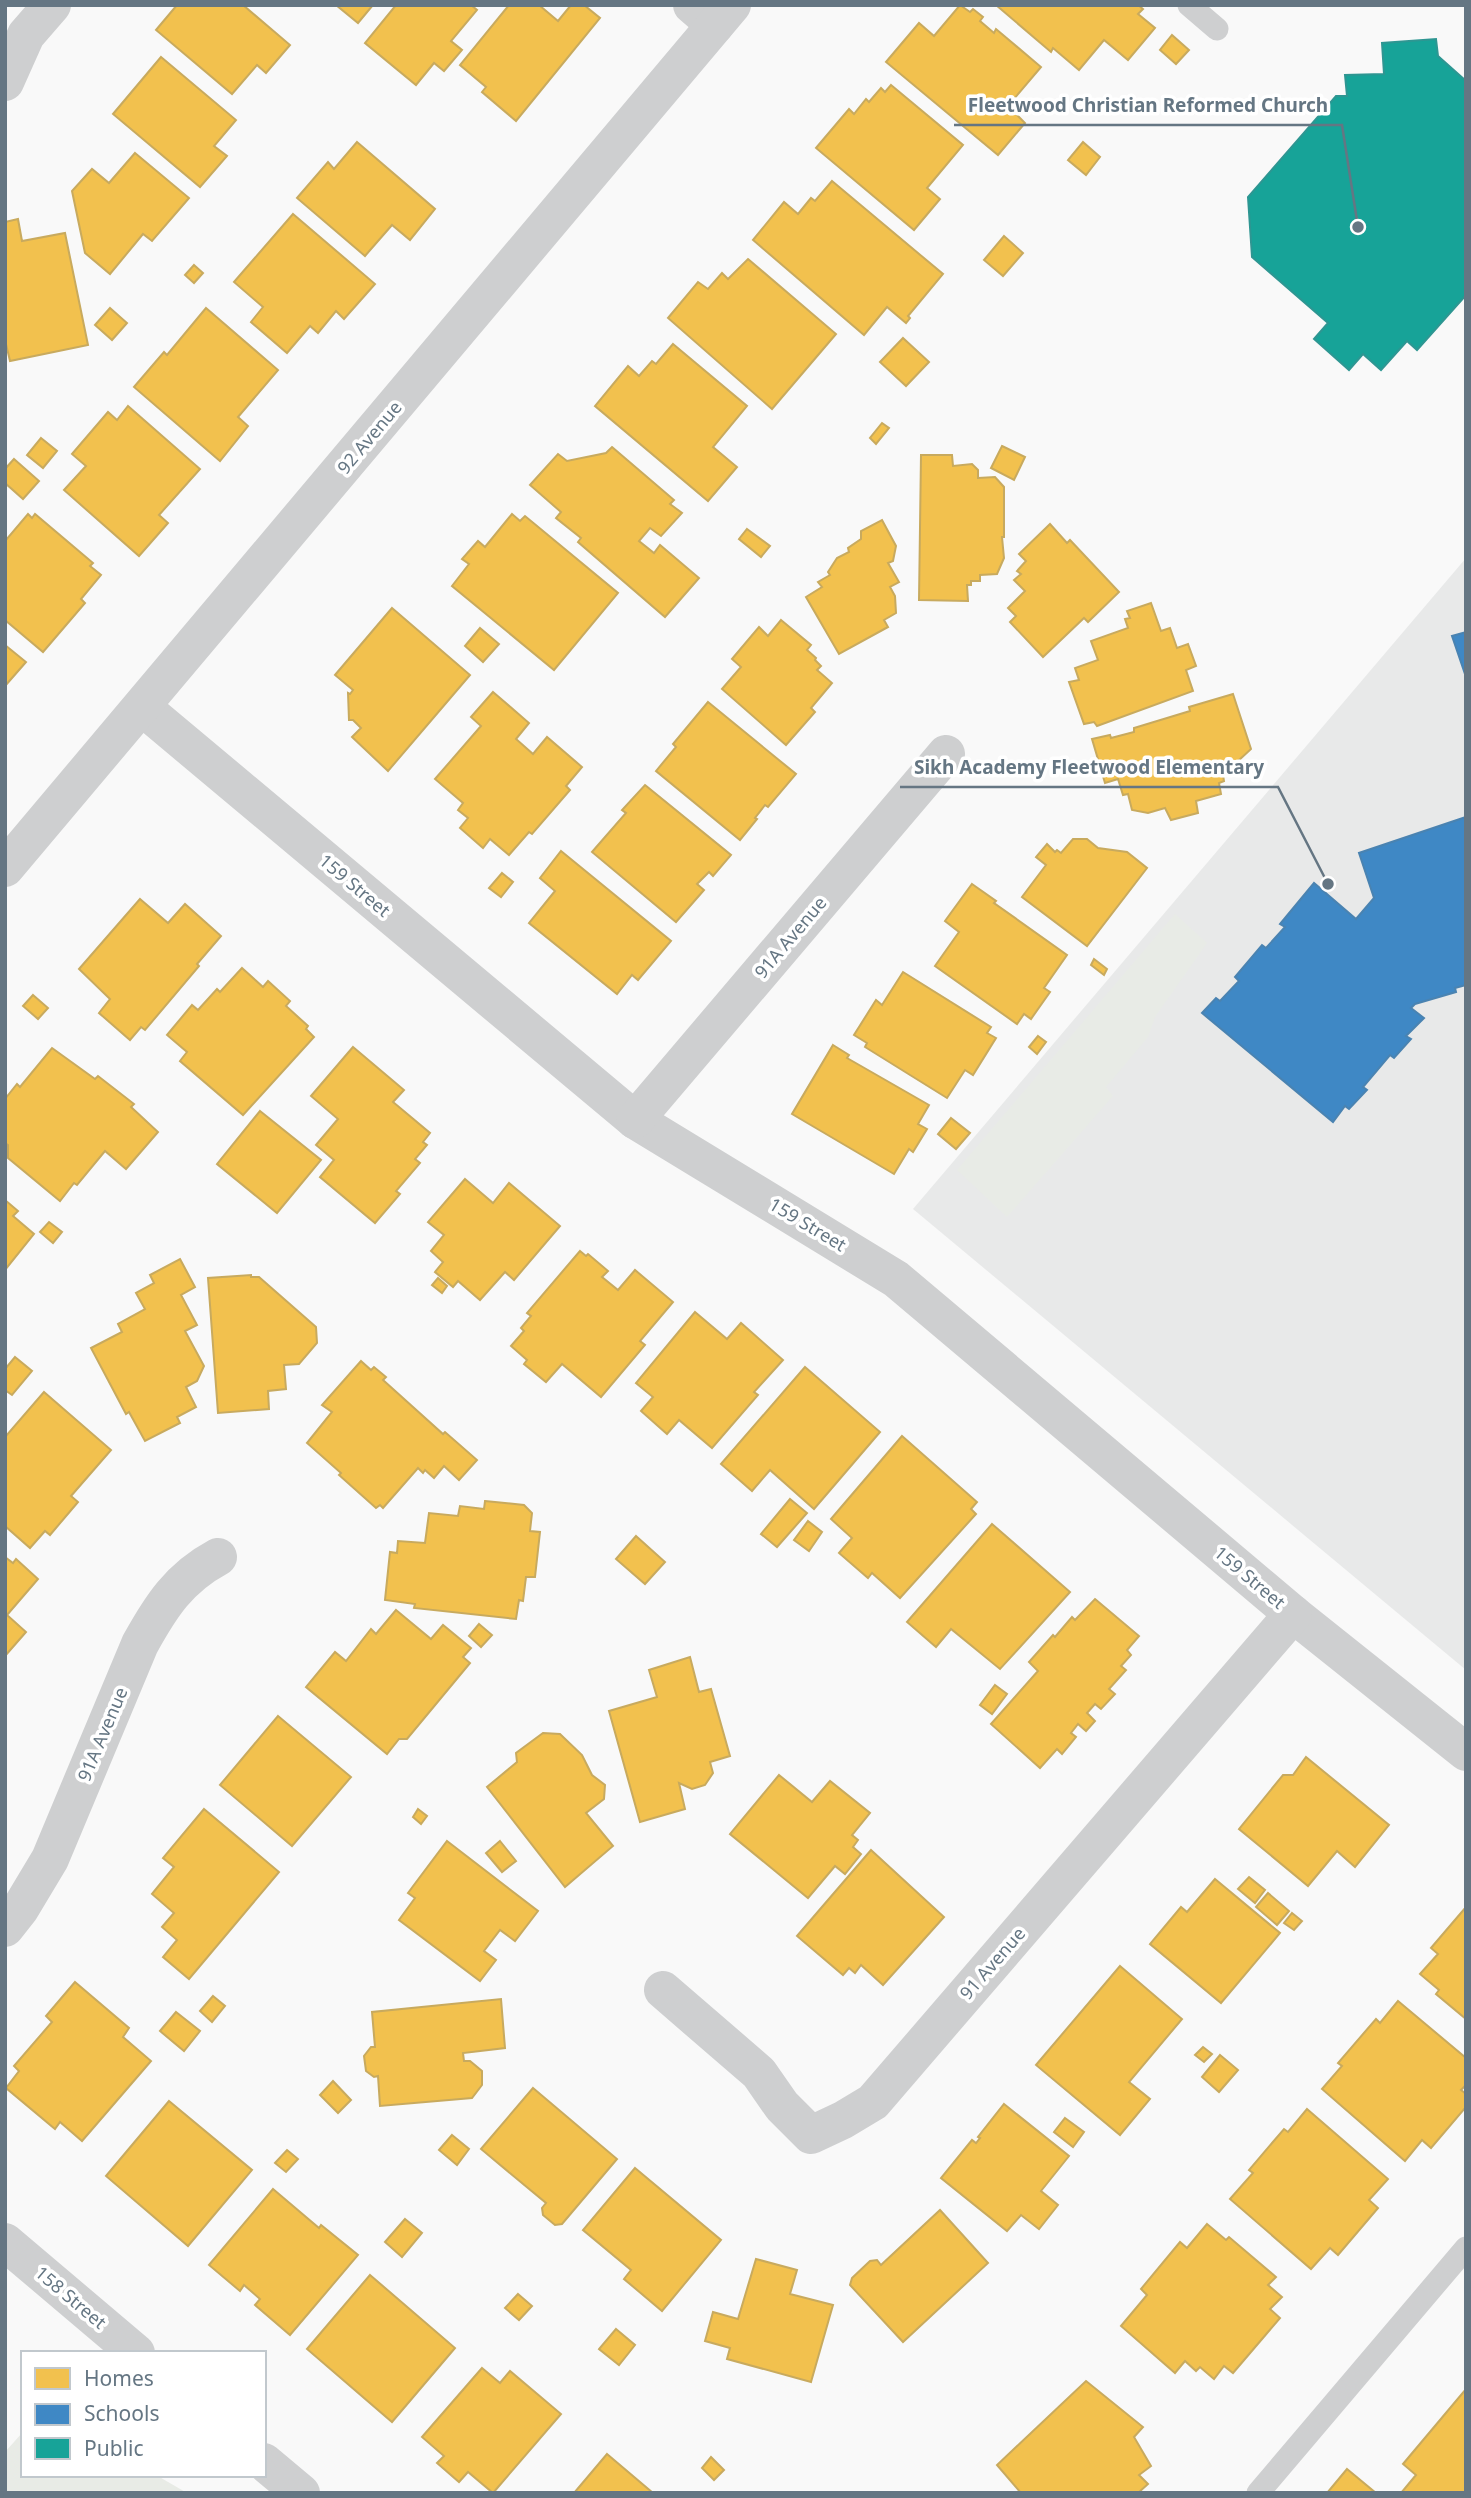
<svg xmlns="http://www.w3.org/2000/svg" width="1471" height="2498" font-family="'Noto Sans',sans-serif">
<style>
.built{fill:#e8e9e9}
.green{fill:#e8ebe6}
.homes{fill:#f2c14e;stroke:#c8aa5e;stroke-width:2}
.schools{fill:#3f88c5;stroke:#4a83b1;stroke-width:2}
.public{fill:#17a398;stroke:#2e9692;stroke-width:2}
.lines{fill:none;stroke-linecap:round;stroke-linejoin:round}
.service{stroke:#cecfd0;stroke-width:23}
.minor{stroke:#cecfd0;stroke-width:38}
.tertiary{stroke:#cecfd0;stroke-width:38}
.labels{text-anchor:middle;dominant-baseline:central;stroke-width:7;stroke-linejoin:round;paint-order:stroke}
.street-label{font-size:18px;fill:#657683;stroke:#fff}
.leader{fill:none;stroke:#657683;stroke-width:2.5}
.callout-dot{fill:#657683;stroke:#fff;stroke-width:2.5}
.callout-label{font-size:19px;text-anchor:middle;font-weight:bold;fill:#657683;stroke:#fff;stroke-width:7;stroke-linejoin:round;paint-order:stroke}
</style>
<rect width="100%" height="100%" fill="#f9f9f9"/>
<polygon class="built" points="1466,558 1466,1670 913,1209"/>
<g class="green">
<polygon points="1175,914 1207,943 1155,1017 1148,1037 1106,1087 1113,1096 1007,1217 957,1170"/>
<polygon points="23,2432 23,2475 156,2475 187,2493 5,2493 5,2452"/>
</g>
<g class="homes">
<polygon points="177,5 243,5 290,45 266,73 257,65 232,94 156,30"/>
<polygon points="336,5 373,5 358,23"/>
<polygon points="396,5 471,5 477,10 451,41 462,50 444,71 434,63 416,85 365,43"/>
<polygon points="509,5 539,5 558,21 571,5 584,5 600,18 516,121 482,92 486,87 460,65"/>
<polygon points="960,5 970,12 973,9 983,17 980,21 994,33 996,29 1041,67 1008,106 1025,123 998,155 886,62 919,23 934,36"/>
<polygon points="996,5 1138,5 1143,9 1138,14 1155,28 1128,60 1104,40 1079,70 1053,48 1051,52"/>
<polygon points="1172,35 1189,50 1176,64 1160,50"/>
<polygon points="161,57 236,120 214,146 227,156 200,187 113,114"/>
<polygon points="891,85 963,145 927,188 940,199 914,230 816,148 849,109 854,114 866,99 869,102 881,88 885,92"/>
<polygon points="357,142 435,209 410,240 392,225 365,256 297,198 328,162 334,169"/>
<polygon points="1083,142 1100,157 1086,175 1068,160"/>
<polygon points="135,153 189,198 152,241 143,234 110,274 85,253 72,191 92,169 109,183"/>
<polygon points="832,181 943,274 908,316 910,318 906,323 887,307 864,335 753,240 784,202 798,214 811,198 815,201"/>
<polygon points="293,214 375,284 344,319 336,311 318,333 310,326 287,353 251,322 263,307 234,282"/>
<polygon points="18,219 22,241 65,233 88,345 10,361 5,340 5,222"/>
<polygon points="1004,236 1023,253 1003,276 984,260"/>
<polygon points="748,259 836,334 772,409 668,318 698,282 708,289 722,273 728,279"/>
<polygon points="194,265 203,273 194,283 185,275"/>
<polygon points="110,308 127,323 112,340 95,325"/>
<polygon points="206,308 278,370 238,417 248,426 220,461 134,387 164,352 167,355"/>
<polygon points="903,338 929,362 906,386 880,362"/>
<polygon points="673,344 747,406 713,447 737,467 708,501 595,406 628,366 639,376 652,361 656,364"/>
<polygon points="128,406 200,469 159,515 168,523 139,556 64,490 86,466 72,454 108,412 117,420"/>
<polygon points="882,423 889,428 876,444 870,438"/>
<polygon points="41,438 57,451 43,468 27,455"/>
<polygon points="1002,446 1025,457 1014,480 991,468"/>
<polygon points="612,447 674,500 670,504 682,513 661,536 650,528 639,541 654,553 660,545 699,578 665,617 578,542 581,538 556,518 561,512 530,485 558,454 567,461 606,453"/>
<polygon points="921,455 952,455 953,466 972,464 978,470 978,478 995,477 1004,487 1004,537 1002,537 1004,558 997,574 980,575 980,581 971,581 971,585 967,585 968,601 919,600"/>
<polygon points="14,459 39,481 23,499 5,483 5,469"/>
<polygon points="28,514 32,518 35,514 93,563 90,566 101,575 81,599 85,603 43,652 5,620 5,541"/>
<polygon points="512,514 520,521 525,516 618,593 554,670 452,586 469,564 462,559 478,541 485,547"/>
<polygon points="882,520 896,546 893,561 888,563 899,582 890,587 895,596 896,613 884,620 888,627 839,654 806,597 822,587 818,582 830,575 828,572 837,558 849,552 848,548 861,539 861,531"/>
<polygon points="1050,524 1067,543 1070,540 1119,592 1088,622 1084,618 1043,657 1010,622 1016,616 1008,608 1025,591 1014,580 1021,574 1017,571 1026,561 1019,554"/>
<polygon points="747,529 770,546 761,557 739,539"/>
<polygon points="1151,603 1161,631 1170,628 1177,648 1188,644 1196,666 1186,670 1193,691 1097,726 1094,722 1084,724 1069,682 1079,680 1075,668 1098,660 1091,641 1128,628 1125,619 1130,618 1127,611"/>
<polygon points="392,608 470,675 388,771 352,737 361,728 353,720 349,720 348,693 350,694 353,690 335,675"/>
<polygon points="781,620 811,645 807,650 816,658 815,660 821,666 817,670 832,683 811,708 815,712 786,745 722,689 741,667 732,659 759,627 768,636"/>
<polygon points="480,628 499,644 483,662 465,646"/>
<polygon points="5,645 26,662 5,686"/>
<polygon points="493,692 529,723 516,739 533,754 547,737 582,767 566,786 570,790 532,834 529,832 509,855 490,839 483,848 460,828 468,818 458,810 463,803 435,779 481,726 471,717"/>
<polygon points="1233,694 1251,749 1223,775 1224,781 1219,783 1221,794 1196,801 1198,813 1171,820 1165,808 1148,813 1132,810 1128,794 1123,795 1118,779 1105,783 1092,739 1110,735 1111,738 1134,732 1134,728 1190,711 1189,707"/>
<polygon points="708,702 796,774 768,807 765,805 755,818 757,819 740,840 656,771 676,747 673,744"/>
<polygon points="645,785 731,855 713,876 709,872 697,884 704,890 676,922 592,852 626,813 622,810"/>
<polygon points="1073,839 1087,839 1098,848 1127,852 1147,868 1087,946 1022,897 1046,865 1036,857 1047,844 1055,852 1057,850 1061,853"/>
<polygon points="561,851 671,941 638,980 632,975 617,994 529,923 555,891 540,878"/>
<polygon points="502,873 513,882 501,897 489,888"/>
<polygon points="972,884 996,901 994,903 1067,955 1044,988 1050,992 1031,1019 1024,1014 1017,1024 935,966 959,932 945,921"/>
<polygon points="140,899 168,923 185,904 221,936 197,964 199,966 145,1030 141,1027 130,1040 99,1013 110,999 79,969"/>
<polygon points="1094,959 1107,969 1104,975 1091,965"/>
<polygon points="242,968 263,987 268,981 290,1001 286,1006 308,1026 306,1029 314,1037 243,1115 180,1061 187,1052 167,1035 192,1005 198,1010 217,989 220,992"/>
<polygon points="903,972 991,1027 987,1033 996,1038 973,1075 965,1070 947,1098 865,1047 867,1043 854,1035 876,1000 882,1005"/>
<polygon points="33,995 48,1008 38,1019 23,1006"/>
<polygon points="1038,1036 1046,1042 1037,1054 1029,1047"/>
<polygon points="833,1045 849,1055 847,1058 929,1105 918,1124 927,1129 913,1152 909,1149 894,1174 792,1114"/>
<polygon points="353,1047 404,1090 393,1102 430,1133 423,1142 427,1145 415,1159 420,1163 396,1191 400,1194 375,1223 320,1177 334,1160 316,1145 338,1119 311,1096"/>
<polygon points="52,1048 95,1079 98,1076 134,1104 131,1107 158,1132 126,1169 105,1151 77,1185 74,1183 60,1201 8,1158 8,1145 5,1143 5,1099 17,1084 20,1087"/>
<polygon points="260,1111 321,1160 277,1213 217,1164"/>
<polygon points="951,1118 970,1133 956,1149 938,1134"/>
<polygon points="465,1179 493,1203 509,1183 560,1226 514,1280 505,1272 480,1300 458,1281 453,1287 435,1272 443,1262 431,1251 444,1235 428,1222"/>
<polygon points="5,1200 18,1211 13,1216 34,1234 5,1270"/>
<polygon points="49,1222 62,1232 53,1243 40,1232"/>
<polygon points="580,1251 586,1256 588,1254 608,1271 602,1277 618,1290 635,1270 673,1302 640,1341 645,1345 601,1397 562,1364 546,1382 524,1364 527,1360 511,1346 524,1331 521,1328 531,1316 527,1313"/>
<polygon points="180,1259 195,1287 181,1295 197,1325 185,1331 204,1366 197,1381 186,1387 196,1407 177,1417 180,1423 145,1441 129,1412 126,1414 91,1348 122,1332 118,1324 145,1309 136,1293 154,1283 150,1275"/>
<polygon points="251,1275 251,1277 259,1277 316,1327 317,1343 299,1364 284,1365 286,1389 268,1391 269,1409 218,1413 208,1278"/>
<polygon points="438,1278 447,1286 442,1293 432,1285"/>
<polygon points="695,1312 727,1339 741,1323 783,1360 754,1392 758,1395 712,1448 679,1420 667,1434 641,1411 653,1397 636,1383"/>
<polygon points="15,1357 32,1371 12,1395 5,1390 5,1369"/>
<polygon points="361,1361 371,1370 374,1367 386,1377 383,1380 443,1434 445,1432 477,1460 459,1480 444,1466 434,1478 425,1470 423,1473 418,1468 383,1508 380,1505 376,1508 339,1475 341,1473 307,1443 332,1412 322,1405"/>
<polygon points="805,1367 880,1432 814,1509 770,1470 752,1491 721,1464"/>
<polygon points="44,1392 111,1450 71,1496 78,1502 50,1535 45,1531 30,1548 5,1526 5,1437"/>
<polygon points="902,1436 977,1502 971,1509 976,1514 900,1598 872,1573 868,1578 839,1553 852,1538 831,1519"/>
<polygon points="790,1499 807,1513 777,1547 761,1534"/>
<polygon points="485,1501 524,1505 532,1513 530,1531 540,1532 535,1577 526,1577 523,1601 519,1600 516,1619 414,1608 415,1604 385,1600 390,1552 397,1553 398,1541 425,1543 429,1513 458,1516 460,1506 484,1509"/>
<polygon points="808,1521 822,1532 809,1551 794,1540"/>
<polygon points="992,1524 1070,1592 1000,1669 951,1629 936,1647 907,1622"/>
<polygon points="636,1536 665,1562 645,1584 616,1559"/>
<polygon points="5,1557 13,1563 16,1559 38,1579 7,1615 26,1632 5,1656"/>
<polygon points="1095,1599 1139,1636 1127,1650 1131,1655 1121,1666 1126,1670 1109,1689 1115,1694 1101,1709 1095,1704 1087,1713 1095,1721 1086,1731 1078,1724 1071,1733 1076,1737 1062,1754 1057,1749 1040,1768 991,1724 1038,1671 1029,1662 1053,1635 1055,1637 1072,1617 1075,1620"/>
<polygon points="396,1610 431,1639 443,1625 471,1648 463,1657 470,1663 407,1739 399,1739 387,1754 306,1687 335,1652 346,1661 371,1629 376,1634"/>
<polygon points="479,1624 492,1635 481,1647 469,1636"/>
<polygon points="690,1657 699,1692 711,1689 730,1756 710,1762 713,1773 705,1785 692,1789 679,1783 685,1809 640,1822 609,1711 657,1697 649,1670"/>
<polygon points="995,1685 1007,1694 992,1714 980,1705"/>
<polygon points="278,1716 351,1777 292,1846 220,1785"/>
<polygon points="543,1733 560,1734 582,1755 592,1775 605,1785 604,1799 586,1813 613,1846 565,1887 487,1787 517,1762 516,1753"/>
<polygon points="1306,1757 1389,1825 1355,1867 1337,1851 1308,1886 1239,1829 1283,1775 1293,1775"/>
<polygon points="779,1775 812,1802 830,1781 870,1813 852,1835 858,1840 853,1847 861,1854 845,1874 835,1866 808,1898 730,1834"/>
<polygon points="204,1809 279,1872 189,1979 163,1957 177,1940 162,1927 174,1913 152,1894 174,1867 163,1858"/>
<polygon points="418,1809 427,1816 421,1824 413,1817"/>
<polygon points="447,1841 538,1911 515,1941 500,1930 484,1951 496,1960 480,1981 399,1920 415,1898 408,1893"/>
<polygon points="500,1841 516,1861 502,1872 486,1853"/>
<polygon points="871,1850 944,1917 883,1985 861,1965 855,1973 849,1968 843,1975 797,1936"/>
<polygon points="1249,1877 1265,1890 1255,1903 1238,1889"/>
<polygon points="1215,1879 1280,1933 1221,2003 1150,1944 1181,1907 1187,1912"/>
<polygon points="1268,1893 1289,1911 1277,1925 1256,1907"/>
<polygon points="1466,1907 1466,2019 1436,1994 1439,1990 1420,1974 1438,1954 1431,1948"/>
<polygon points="1292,1913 1302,1921 1294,1930 1284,1923"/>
<polygon points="1120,1966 1182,2019 1129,2082 1150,2099 1120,2135 1036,2065"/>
<polygon points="75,1982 129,2028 123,2037 151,2061 82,2141 60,2122 55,2129 6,2088 19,2071 14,2066 52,2022 46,2016"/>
<polygon points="213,1996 225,2006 212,2022 200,2011"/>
<polygon points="501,1999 505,2048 463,2053 464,2061 470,2061 482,2071 482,2085 472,2098 380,2106 378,2076 374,2077 366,2071 364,2056 371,2047 375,2047 372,2012"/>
<polygon points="1398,2001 1466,2058 1466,2085 1461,2090 1466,2094 1466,2107 1431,2148 1422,2140 1405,2161 1322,2089 1342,2066 1338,2063 1376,2019 1380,2023"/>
<polygon points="176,2012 200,2031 184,2051 160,2031"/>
<polygon points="1203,2047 1212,2054 1204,2062 1195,2055"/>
<polygon points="1220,2055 1238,2070 1219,2092 1202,2077"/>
<polygon points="333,2081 351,2100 338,2113 320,2095"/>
<polygon points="533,2088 617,2159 562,2224 555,2225 543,2215 542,2208 546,2203 481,2149"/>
<polygon points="169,2101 252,2170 188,2246 106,2176"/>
<polygon points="1004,2104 1069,2156 1041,2191 1058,2205 1039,2229 1021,2215 1007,2231 941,2178 972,2140 976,2143 980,2138 978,2137"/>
<polygon points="1307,2109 1388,2179 1369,2200 1378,2208 1338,2255 1330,2248 1311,2269 1230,2199 1253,2173 1249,2170 1284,2129 1288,2132"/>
<polygon points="1065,2118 1084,2132 1073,2147 1054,2132"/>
<polygon points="452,2135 469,2149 457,2165 439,2150"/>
<polygon points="287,2150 298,2159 286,2172 275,2163"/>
<polygon points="635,2168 721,2240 662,2311 624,2279 631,2270 583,2230"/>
<polygon points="273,2189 319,2228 321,2225 358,2255 290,2335 255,2305 260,2299 244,2285 240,2291 209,2265"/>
<polygon points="940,2210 988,2263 903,2342 850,2285 852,2278 870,2261 877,2260 881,2265"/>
<polygon points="405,2219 422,2233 402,2257 385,2242"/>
<polygon points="1207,2224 1226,2240 1229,2237 1276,2277 1268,2285 1282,2297 1270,2309 1280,2318 1233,2373 1224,2366 1214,2379 1200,2367 1196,2371 1185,2361 1175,2373 1121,2326 1147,2295 1141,2289 1180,2242 1187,2248"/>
<polygon points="756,2259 797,2270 790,2294 833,2305 811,2382 727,2359 730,2348 705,2341 713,2312 738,2319"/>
<polygon points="370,2275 455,2348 392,2422 307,2349"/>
<polygon points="518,2294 532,2306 519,2320 505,2308"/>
<polygon points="616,2329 635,2345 619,2365 599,2349"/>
<polygon points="482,2368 500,2383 510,2371 561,2414 493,2493 468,2472 459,2482 437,2463 444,2456 422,2437"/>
<polygon points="1086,2381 1143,2427 1134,2437 1151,2466 1139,2475 1148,2484 1138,2493 1021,2493 997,2465"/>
<polygon points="1466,2389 1466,2493 1401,2493 1416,2475 1403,2464"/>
<polygon points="607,2454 653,2493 574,2493"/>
<polygon points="711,2457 724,2470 714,2480 702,2468"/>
<polygon points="1347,2469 1376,2493 1327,2493"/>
</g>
<g class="schools">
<polygon points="1466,632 1466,677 1452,636"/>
<polygon points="1466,817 1466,985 1455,988 1456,992 1415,1004 1411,1008 1424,1018 1406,1036 1411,1039 1394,1058 1390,1055 1363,1087 1367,1090 1349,1109 1345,1106 1333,1122 1202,1013 1216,998 1220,1001 1239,981 1235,977 1262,945 1266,948 1285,927 1280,924 1314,883 1356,919 1374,898 1359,853"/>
</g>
<polygon class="public" points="1436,39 1438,56 1466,81 1466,295 1417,350 1407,341 1381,370 1363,354 1349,370 1314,339 1328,323 1252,257 1248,197 1336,96 1347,96 1345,75 1384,74 1382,43"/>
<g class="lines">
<g class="service">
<polyline points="1189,5 1217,29"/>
<polyline points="1258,2493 1466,2248"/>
</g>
<g class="minor">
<polyline points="692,5 715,25"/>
<polyline points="5,82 26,35 52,5"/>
<polyline points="142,707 635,1120 896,1279 1293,1614 1466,1752"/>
<polyline points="635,1120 946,754"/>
<path d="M5 1928 20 1909 50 1859 140 1644C161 1606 179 1578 218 1557"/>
<polyline points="663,1990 759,2073 782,2106 811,2135 843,2120 873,2102 1293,1614"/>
<polyline points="5,2242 136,2353"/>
<polyline points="264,2462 301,2493"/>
</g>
<polyline class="tertiary" points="5,868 732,5"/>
</g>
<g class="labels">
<g class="street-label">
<text transform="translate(369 437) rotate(-50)">92 Avenue</text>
<text transform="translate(355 885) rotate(40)">159 Street</text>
<text transform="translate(790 937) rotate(-50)">91A Avenue</text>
<text transform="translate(808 1224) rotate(31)">159 Street</text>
<text transform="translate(1250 1577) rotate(40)">159 Street</text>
<text transform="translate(102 1734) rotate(-67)">91A Avenue</text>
<text transform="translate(992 1963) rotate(-49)">91 Avenue</text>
<text transform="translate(71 2297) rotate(40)">158 Street</text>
</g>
</g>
<path class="leader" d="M1358 227L1342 125H954M1328 884L1278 787H900"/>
<g class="callout-dot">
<circle cx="1358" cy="227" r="7"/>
<circle cx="1328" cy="884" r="7"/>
</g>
<g class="callout-label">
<text x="1148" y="112">Fleetwood Christian Reformed Church</text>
<text x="1089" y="774">Sikh Academy Fleetwood Elementary</text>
</g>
<rect width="1471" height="2498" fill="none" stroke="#657683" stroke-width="14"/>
<rect x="21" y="2351" width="245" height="126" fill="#ffffff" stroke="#c1c8cd" stroke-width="2"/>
<rect x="35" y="2368" width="35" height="21" fill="#f2c14e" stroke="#c1c8cd" stroke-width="2"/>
<text x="84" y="2386" font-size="21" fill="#657683">Homes</text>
<rect x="35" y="2404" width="35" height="21" fill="#3f88c5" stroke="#c1c8cd" stroke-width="2"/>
<text x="84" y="2421" font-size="21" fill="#657683">Schools</text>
<rect x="35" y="2438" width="35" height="21" fill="#17a398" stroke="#c1c8cd" stroke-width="2"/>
<text x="84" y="2456" font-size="21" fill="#657683">Public</text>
</svg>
